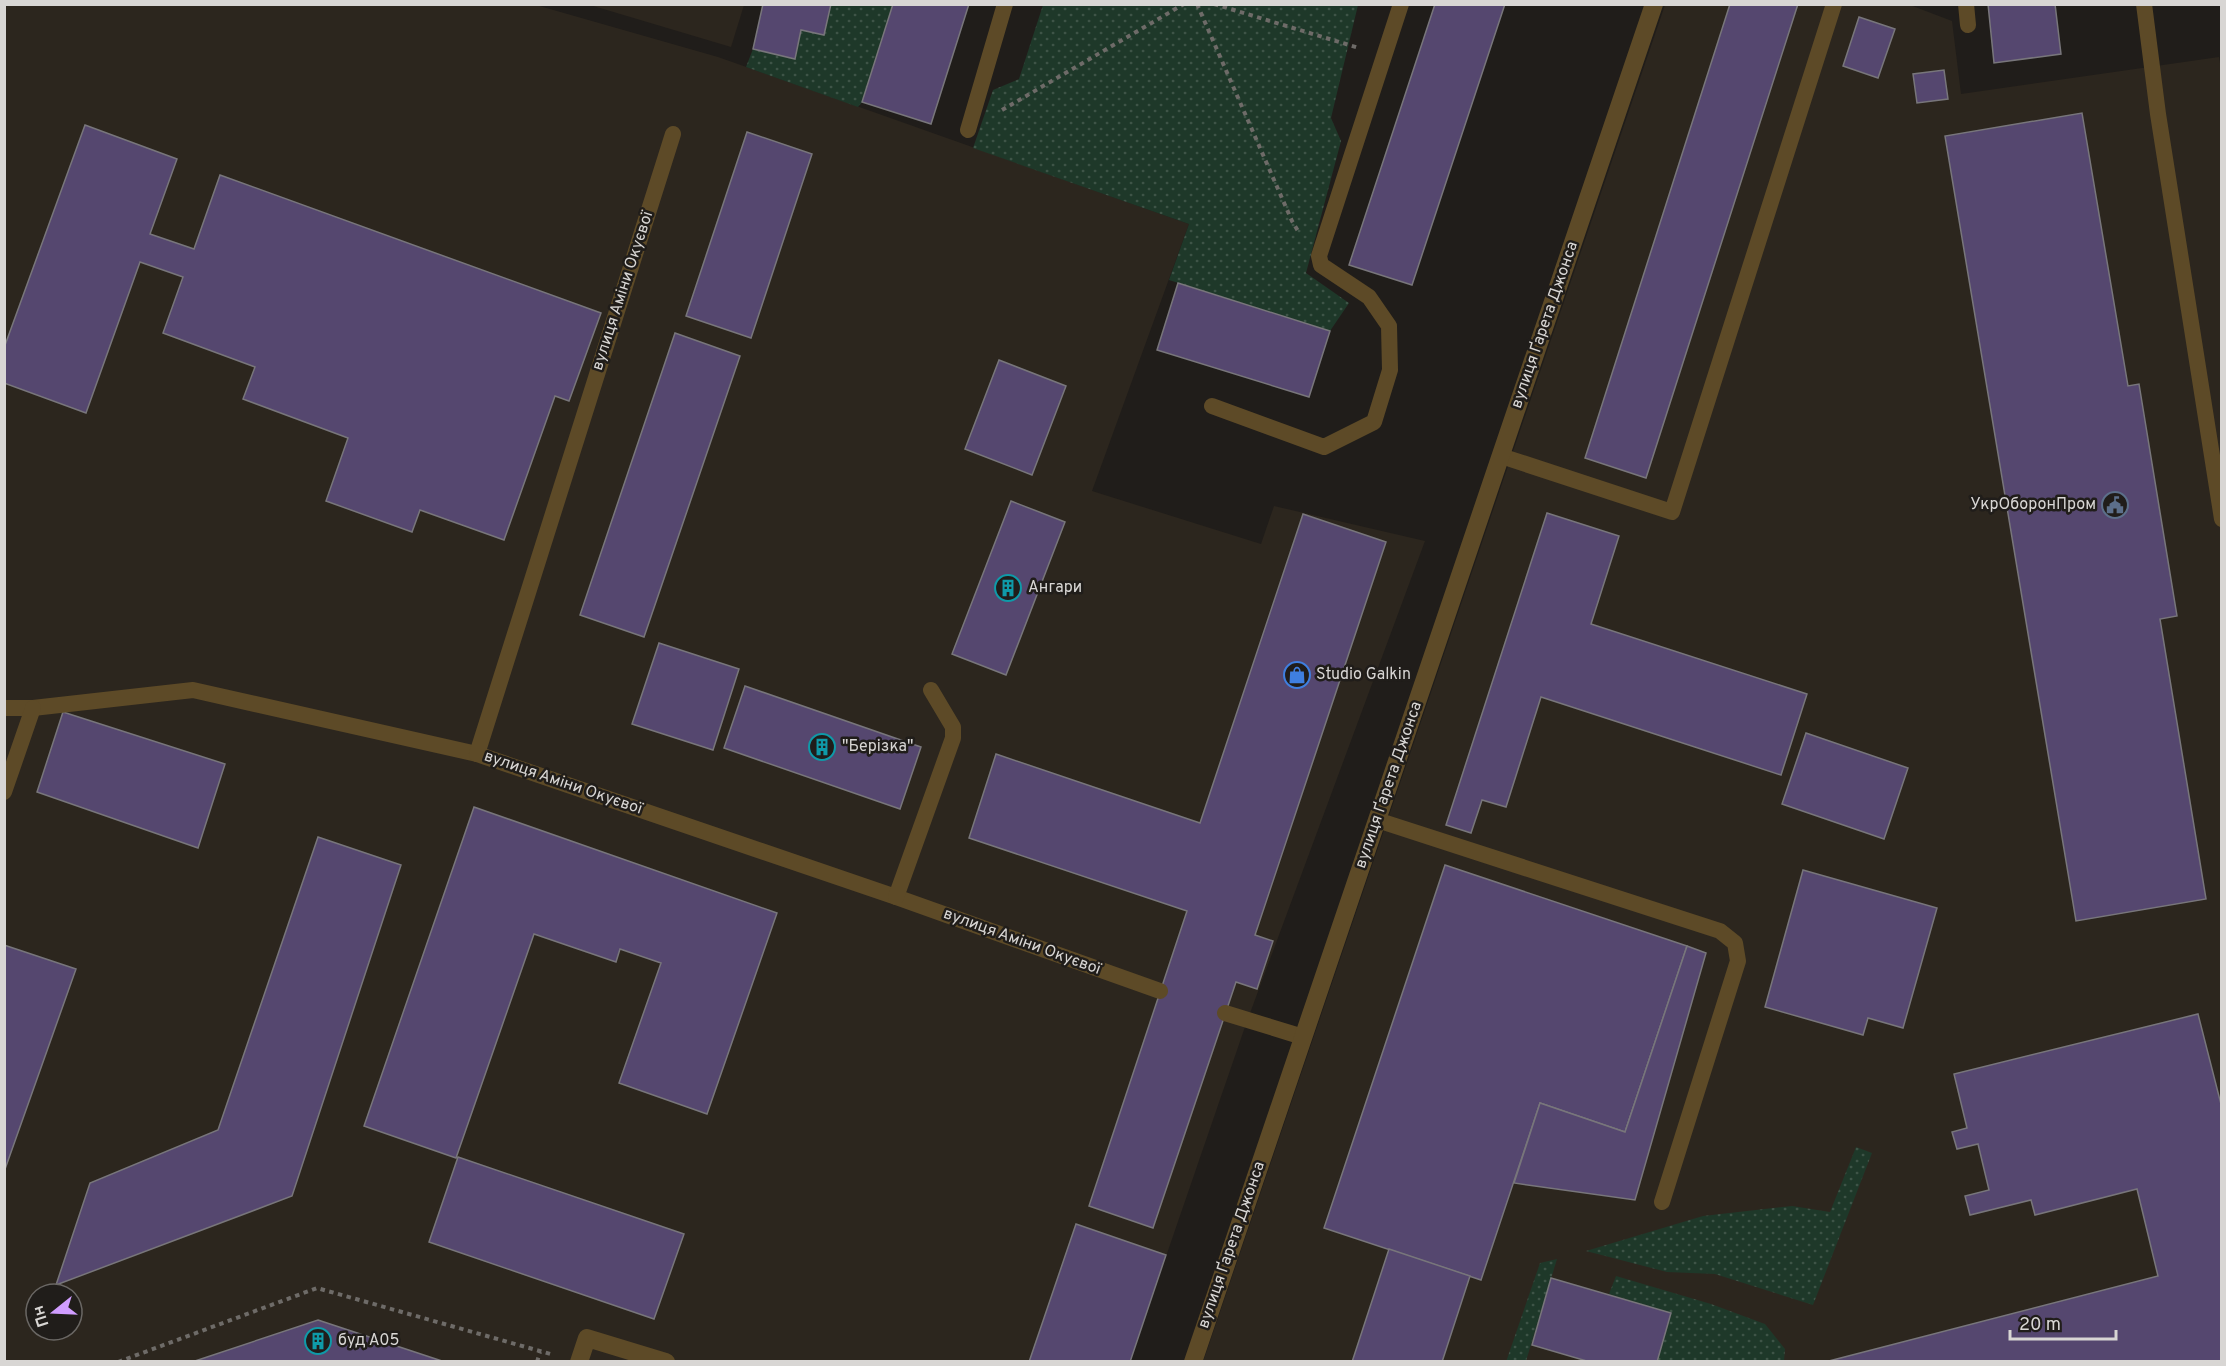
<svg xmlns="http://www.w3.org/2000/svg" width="2226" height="1366" font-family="Overpass,sans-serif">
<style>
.built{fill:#2c261e;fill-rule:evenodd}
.grass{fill:url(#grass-dots)}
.building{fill:#55476f;stroke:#78767b;stroke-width:1.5}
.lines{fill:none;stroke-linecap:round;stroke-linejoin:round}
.path{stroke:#6e6b68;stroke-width:4;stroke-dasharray:4.5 4.5;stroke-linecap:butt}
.lane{stroke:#5d4a27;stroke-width:16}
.street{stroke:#5d4a27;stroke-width:18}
.labels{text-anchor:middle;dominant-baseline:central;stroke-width:5;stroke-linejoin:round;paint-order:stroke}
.street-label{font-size:16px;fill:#d8d6d4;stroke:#201d1a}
.poi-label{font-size:16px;fill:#d8d6d4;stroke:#201d1a;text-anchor:start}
</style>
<defs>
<pattern id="grass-dots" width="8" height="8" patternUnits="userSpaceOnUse" patternTransform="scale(1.5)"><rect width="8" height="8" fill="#1e3829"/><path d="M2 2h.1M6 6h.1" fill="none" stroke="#3e5447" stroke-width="1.8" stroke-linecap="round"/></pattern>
</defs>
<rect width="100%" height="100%" fill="#201d1a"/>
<g class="built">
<path d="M5 5H536L718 57 1189 224 1092 491 1261 544 1274 506 1425 541 1246 1024 1130 1361 5 1362ZM36 1294H72V1330H36Z"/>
<polygon points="590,5 744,5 731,47"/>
<polygon points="1665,5 1910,5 1952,21 1961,94 2219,57 2222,75 2221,1361 1203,1362"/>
</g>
<g class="grass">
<polygon points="763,5 893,5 862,102 858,107 746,67 753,49"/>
<polygon points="1043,5 1358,5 1331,118 1341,141 1306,273 1349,303 1330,331 1169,280 1189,224 973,148 993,90 1019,79"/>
<polygon points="1856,1147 1872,1153 1813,1305 1715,1274 1667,1272 1586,1251 1703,1216 1792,1206 1830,1212"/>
<polygon points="1557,1259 1526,1361 1506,1362 1540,1263"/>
<polygon points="1616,1276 1711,1304 1765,1324 1785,1349 1784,1361 1657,1361 1671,1313 1609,1294"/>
</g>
<g class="building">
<polygon points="763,4 831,4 824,35 801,30 795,59 753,49"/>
<polygon points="893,4 969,4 931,124 862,102"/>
<polygon points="1435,4 1505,4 1412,285 1349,265"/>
<polygon points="1730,4 1798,4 1646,478 1585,458"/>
<polygon points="1988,4 2055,4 2061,54 1994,63"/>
<polygon points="1859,17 1895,29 1878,78 1843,66"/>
<polygon points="1944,70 1948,99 1917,103 1913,74"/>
<polygon points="2082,113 2128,386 2139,384 2177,616 2160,619 2206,899 2076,921 1945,136"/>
<polygon points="85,125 177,159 150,234 194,249 220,175 601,313 569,401 555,396 504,540 420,510 412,532 326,501 348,438 243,399 255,367 163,333 183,277 140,262 86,413 4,383 4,348"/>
<polygon points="747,132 812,154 751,338 686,316"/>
<polygon points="1178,283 1330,331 1309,397 1157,350"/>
<polygon points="675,333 740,356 644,637 580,615"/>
<polygon points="999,360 1066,386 1032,475 965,449"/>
<polygon points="1011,501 1065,522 1006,675 952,654"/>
<polygon points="1547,513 1619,536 1591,624 1807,694 1781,775 1541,697 1506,807 1482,800 1471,833 1446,825"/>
<polygon points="1303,514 1386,542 1255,935 1273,941 1257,989 1236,982 1153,1228 1089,1206 1187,911 969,838 996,754 1200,823"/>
<polygon points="659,643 739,669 713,750 632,724"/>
<polygon points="745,686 921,747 900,809 724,748"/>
<polygon points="63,712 225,764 198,848 37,792"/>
<polygon points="1806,733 1908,768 1884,839 1782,804"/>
<polygon points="474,807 777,913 707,1114 619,1083 661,963 620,949 616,962 534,934 456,1158 364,1126"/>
<polygon points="318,837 401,865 292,1196 56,1285 90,1183 218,1130"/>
<polygon points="1445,865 1687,946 1625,1132 1540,1103 1481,1280 1324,1228"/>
<polygon points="1803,870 1937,908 1903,1028 1868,1018 1863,1035 1765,1007"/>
<polygon points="4,945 76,969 4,1172"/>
<polygon points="1687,946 1706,953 1635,1200 1514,1183 1540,1103 1625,1132"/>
<polygon points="2198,1014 2222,1108 2222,1362 1825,1362 2158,1276 2137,1189 2035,1215 2031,1200 1970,1215 1965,1196 1989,1190 1978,1144 1957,1149 1952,1132 1967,1128 1954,1074"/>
<polygon points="458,1157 684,1234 654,1319 429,1242"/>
<polygon points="1076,1224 1166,1255 1130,1362 1029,1362"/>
<polygon points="1389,1249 1470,1276 1442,1362 1352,1362"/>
<polygon points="1551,1278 1671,1313 1657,1362 1590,1362 1532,1345"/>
<polygon points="318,1320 445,1362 192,1362"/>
</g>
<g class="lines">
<g class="path">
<polyline points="1197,4 1292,221 1298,231"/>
<polyline points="1214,4 1359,48"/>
<polyline points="1002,110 1184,4"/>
<polyline points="118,1362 317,1288 554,1355"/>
<polyline points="537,1362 540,1352"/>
</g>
<g class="lane">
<polyline points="1966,4 1968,25"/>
<polyline points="2144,4 2158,114 2222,519"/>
<polyline points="968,130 1005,4"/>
<polyline points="1212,406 1324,447 1374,422 1390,370 1389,326 1369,297 1321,265 1319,256 1401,4"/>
<polyline points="1501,456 1672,512 1834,4"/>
<polyline points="4,708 33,708 193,690 477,754 896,897 1160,991"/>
<polyline points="477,754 673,134"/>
<polyline points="4,792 33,708"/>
<polyline points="1377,820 1720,931 1735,943 1738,961 1662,1202"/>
<polyline points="896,897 953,738 953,727 931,690"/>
<polyline points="1225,1013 1303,1037"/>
</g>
<g class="street">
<polyline points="579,1362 587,1338 666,1362"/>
<polyline points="1193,1362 1654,4"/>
</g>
</g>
<defs>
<symbol id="civic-ring" viewBox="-11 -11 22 22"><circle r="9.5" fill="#201d1a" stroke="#5c6f8a" stroke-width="1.5"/><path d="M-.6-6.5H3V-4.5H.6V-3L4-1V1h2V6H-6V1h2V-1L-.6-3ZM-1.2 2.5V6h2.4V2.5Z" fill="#5c6f8a"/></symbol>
<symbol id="building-ring" viewBox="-11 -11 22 22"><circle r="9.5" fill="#201d1a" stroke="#0f9aa8" stroke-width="1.5"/><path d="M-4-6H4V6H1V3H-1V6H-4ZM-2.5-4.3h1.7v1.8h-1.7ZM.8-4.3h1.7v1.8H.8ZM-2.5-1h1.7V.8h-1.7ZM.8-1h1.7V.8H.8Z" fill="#0f9aa8"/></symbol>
<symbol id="shop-ring" viewBox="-11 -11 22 22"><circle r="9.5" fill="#201d1a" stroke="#3f7fe0" stroke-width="1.5"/><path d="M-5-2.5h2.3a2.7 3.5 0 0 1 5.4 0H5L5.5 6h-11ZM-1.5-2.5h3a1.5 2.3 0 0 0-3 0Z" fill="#3f7fe0"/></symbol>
</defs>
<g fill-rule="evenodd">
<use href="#civic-ring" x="2100" y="490" width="30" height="30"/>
<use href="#building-ring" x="993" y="573" width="30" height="30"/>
<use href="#shop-ring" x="1282" y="660" width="30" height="30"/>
<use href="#building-ring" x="807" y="732" width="30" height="30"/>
<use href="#building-ring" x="303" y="1326" width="30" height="30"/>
</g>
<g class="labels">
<g class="street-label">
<text transform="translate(623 291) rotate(-72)">вулиця Аміни Окуєвої</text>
<text transform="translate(1545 325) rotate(-71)">вулиця Ґарета Джонса</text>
<text transform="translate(563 783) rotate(19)">вулиця Аміни Окуєвої</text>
<text transform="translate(1389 785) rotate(-71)">вулиця Ґарета Джонса</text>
<text transform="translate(1022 942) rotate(20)">вулиця Аміни Окуєвої</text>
<text transform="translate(1232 1245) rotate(-71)">вулиця Ґарета Джонса</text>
</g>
<g class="poi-label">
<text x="2096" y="505" text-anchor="end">УкрОборонПром</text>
<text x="1028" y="588">Ангари</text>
<text x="1316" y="675">Studio Galkin</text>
<text x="842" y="747">"Берізка"</text>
<text x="338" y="1341">буд А05</text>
</g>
</g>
<rect width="2226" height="1366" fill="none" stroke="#d8d6d4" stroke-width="12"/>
<g transform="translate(54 1312) rotate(252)"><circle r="28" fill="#201d1a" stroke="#6a6764" stroke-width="1.5"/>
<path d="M0-4.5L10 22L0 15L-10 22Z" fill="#d09dff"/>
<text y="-9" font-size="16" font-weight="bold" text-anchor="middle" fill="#d8d6d4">Пн</text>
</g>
<path d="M2010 1330v9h106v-9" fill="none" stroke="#d8d6d4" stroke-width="3"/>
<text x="2019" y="1330" font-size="18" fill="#d8d6d4" stroke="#201d1a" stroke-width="4.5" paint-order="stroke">20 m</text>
</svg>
